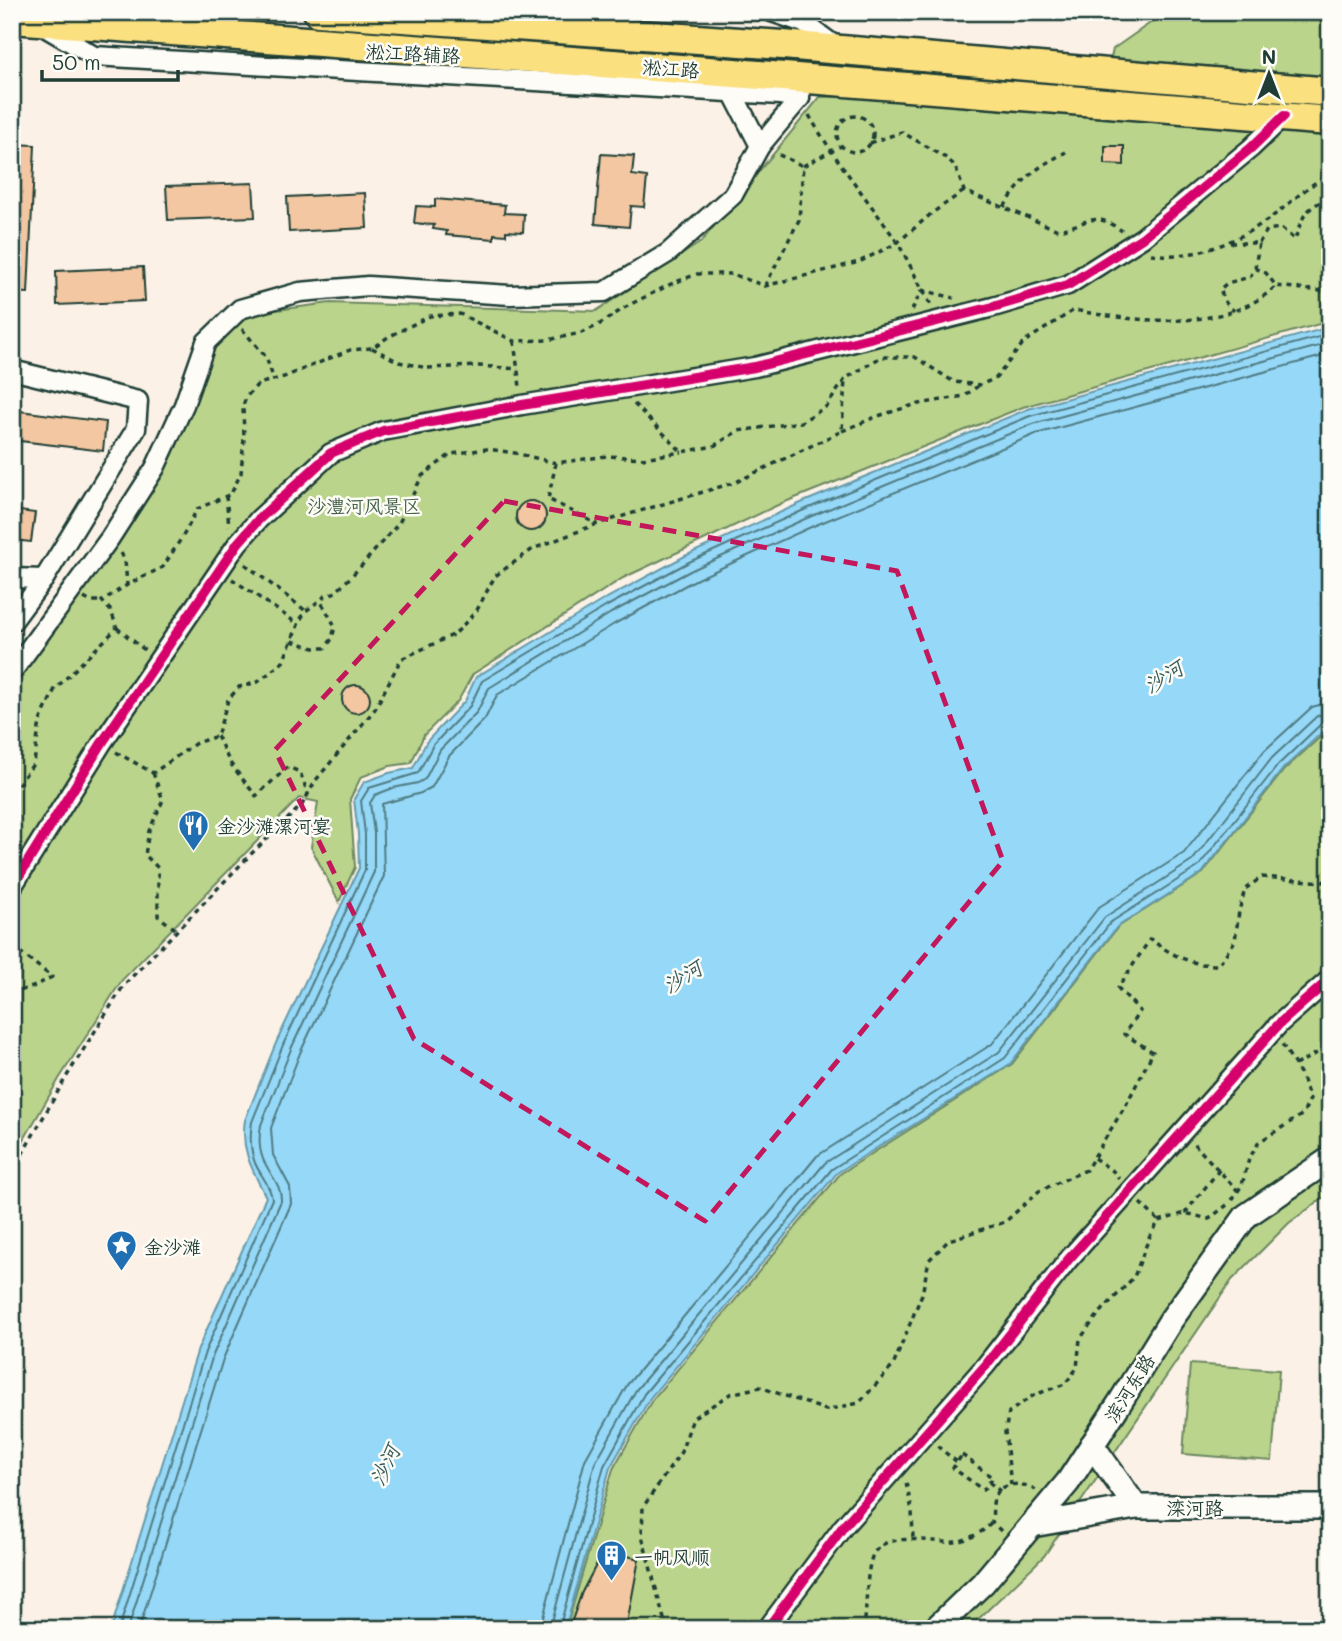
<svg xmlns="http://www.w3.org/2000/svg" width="1342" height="1641" font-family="Mali,'LXGW WenKai TC',sans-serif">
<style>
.green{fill:#bad48c;stroke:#6c8860;stroke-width:2}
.water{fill:#96d8f8;stroke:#669aaa;stroke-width:2}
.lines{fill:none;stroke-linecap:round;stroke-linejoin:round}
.shore{stroke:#4f7b82;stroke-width:2}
.building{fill:#f2c7a1;stroke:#1f3d34;stroke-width:2}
.minor-casing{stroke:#1f3d34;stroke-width:23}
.tertiary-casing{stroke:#1f3d34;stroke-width:28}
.primary-casing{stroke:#1f3d34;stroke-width:33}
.path{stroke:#1f3d34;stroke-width:3.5;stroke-dasharray:5 5;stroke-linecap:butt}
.minor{stroke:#fdfcf7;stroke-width:18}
.tertiary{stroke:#fdfcf7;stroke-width:23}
.primary{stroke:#fbe080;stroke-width:28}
.cycleway-casing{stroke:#fdfcf7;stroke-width:15}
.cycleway{stroke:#d6006c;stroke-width:10}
.marked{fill:none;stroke:#c2185b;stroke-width:5;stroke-dasharray:14 9;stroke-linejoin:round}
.labels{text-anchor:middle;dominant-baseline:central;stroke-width:5;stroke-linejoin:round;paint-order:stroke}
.street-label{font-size:19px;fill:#1f3d34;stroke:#fdfcf7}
.park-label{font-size:19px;fill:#46634a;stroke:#fdfcf7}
.poi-label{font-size:19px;fill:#1f3d34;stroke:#fdfcf7;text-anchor:start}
.water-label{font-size:21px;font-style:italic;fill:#375c5b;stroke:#fdfcf7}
</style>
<rect width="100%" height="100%" fill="#fbf1e6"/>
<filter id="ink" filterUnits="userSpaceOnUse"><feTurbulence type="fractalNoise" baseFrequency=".0143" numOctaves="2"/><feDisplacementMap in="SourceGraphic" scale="14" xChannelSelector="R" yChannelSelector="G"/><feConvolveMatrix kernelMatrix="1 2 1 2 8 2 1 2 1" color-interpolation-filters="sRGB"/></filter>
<g filter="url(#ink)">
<g class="green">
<polygon points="1166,12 1330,12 1330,321 1023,407 780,504 623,578 473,674 458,701 424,735 411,763 390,766 361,777 350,799 355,867 339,902 311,847 318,802 299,798 122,980 59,1079 12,1160 12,686 144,497 212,347 236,324 254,313 330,303 596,311 701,242 820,97 853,96 1098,115 1113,49"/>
<polygon points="1330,728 1330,1193 1289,1223 1232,1280 1044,1556 968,1629 566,1629 613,1469 652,1400 840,1174 1012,1064 1118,927 1203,873 1284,770"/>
<polygon points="1190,1364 1279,1370 1272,1461 1183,1454"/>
</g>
<path class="water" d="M1330 327V725L1283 769 1202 873 1117 927 1010 1064 837 1173 650 1398 610 1468 565 1629H111L198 1349 266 1197C253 1171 240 1150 245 1120L276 1043 359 868 358 834 354 799 364 782 389 773 413 768 427 741 465 701 476 677 603 600 685 556 801 503 1028 409Z"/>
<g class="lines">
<g class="shore">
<path d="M119 1629 205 1352 272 1199C271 1186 260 1175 255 1163 250 1150 250 1135 252 1122L283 1045 365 870V834L361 801 369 788 418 773 433 745 470 706 482 681 607 606 689 562 804 510 1030 416 1330 334"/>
<path d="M128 1629 213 1355 281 1201C282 1185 269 1174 263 1159 259 1149 259 1136 261 1125L291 1049 374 872V833L370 803 375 795 393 788 418 783 425 779 440 750 477 712 489 688 611 613 692 570 807 518 1033 424 1330 343"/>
<polyline points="139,1629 223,1359 291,1204 290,1187 273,1155 271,1128 300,1053 384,876 382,804 421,793 432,787 449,756 485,719 497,695 616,623 697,579 811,527 1036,434 1330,354"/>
<polyline points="540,1629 585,1460 627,1385 817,1156 992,1044 1099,907 1184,853 1264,751 1312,707 1330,702"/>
<polyline points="550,1629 595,1463 636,1390 825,1163 999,1052 1105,917 1192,861 1272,758 1317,716 1330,712"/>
<polyline points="559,1629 604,1466 644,1394 832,1169 1005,1058 1111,922 1198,867 1278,765 1322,723 1330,721"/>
</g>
</g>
<g class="building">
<polygon points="13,144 35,145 28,293 12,292"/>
<polygon points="1105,146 1124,146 1124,165 1105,164"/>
<polygon points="601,154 634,156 632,175 647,177 644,207 631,206 629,227 595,224"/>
<polygon points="253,183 255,217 168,220 166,186"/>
<polygon points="365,193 367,228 289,232 287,197"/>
<polygon points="435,199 505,205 504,213 524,214 523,232 506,231 506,235 494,234 494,239 446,235 447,231 433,229 434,225 414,223 416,206 435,207"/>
<polygon points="143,267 145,301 57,305 56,271"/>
<polygon points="12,410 106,422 103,451 12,440"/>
<circle cx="531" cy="516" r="15"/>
<polygon points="12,510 35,513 31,542 12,540"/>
<circle cx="356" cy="699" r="14"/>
<polygon points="604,1550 639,1559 626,1629 569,1629 582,1592"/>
<rect x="1274" y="1623" width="32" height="6"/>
<rect x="1180" y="1624" width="34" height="5"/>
</g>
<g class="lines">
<defs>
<g id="minor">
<polyline points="772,12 804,23 838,48"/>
<polyline points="43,26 94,56 780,95 800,98"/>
<polyline points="733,83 732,92 760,146"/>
<polyline points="12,370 138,401 136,429 44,579 12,578"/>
<polyline points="12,622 44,579"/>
<polyline points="12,672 110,538 155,468 184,405 206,342 240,309 300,292 368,286 510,295 604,292 668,253 733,195 760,146 800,98 799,78"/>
<polyline points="12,887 102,743 238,543 259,519 331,453 383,431 522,405 755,367 993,307 1068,285 1142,238 1251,148 1284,116"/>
<polyline points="767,1629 843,1527 986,1365 1068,1260 1279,1024 1330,979"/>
</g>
<g id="tertiary">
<polyline points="1092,1445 1136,1507 1330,1507"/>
<polyline points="1032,1525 1136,1507"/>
<polyline points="935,1629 983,1583 1068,1482 1119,1404 1171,1320 1246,1216 1330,1159"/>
</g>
<g id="primary">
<polyline points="318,12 783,45 1330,92"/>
<polyline points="12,19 734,73 1330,121"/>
</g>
</defs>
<use href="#minor" class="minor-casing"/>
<use href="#tertiary" class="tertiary-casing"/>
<use href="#primary" class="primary-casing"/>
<g class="path">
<path d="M809 115C834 159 866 197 895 239 909 260 918 284 931 305"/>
<circle cx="855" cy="134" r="18"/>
<path d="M870 143 902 132 946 158 955 166 964 191 1058 230C1090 224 1091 209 1122 231"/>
<polyline points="803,166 841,146"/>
<path d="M1004 207C1025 176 1033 170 1066 152"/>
<polyline points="1230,243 1259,243 1255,268 1250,277 1227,283 1220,289 1225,302 1234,311"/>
<path d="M1259 243 1267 230 1281 228 1295 240C1302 217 1305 207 1330 198"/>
<path d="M1151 254C1199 261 1245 238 1281 210 1297 197 1311 183 1330 175"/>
<polyline points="1255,268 1266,273 1276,286 1330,292"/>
<polyline points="765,286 799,220 803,166 775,153"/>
<polyline points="922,290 954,298"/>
<polyline points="912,310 922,290"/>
<polyline points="242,329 266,357 274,380"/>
<polyline points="514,341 520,387"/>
<polyline points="372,348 399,362 427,368 479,366 518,369"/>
<path d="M634 404 682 452 714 446 738 431 801 422 827 406 845 379 881 357H915L954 382 980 385 996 378 1024 342 1074 310C1135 322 1227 333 1276 286"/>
<polyline points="842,431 878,416 914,405 964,396 978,386"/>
<polyline points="556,463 548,499 597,524"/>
<polyline points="226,496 229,526"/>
<polyline points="121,553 125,560 127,585 163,567 186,531 197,509 231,494 241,473 244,439 243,406 246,397 258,384 284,377 350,350 372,348 388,337 430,316 460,314 514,341 548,340 581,333 597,326 629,305 671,284 697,274 732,274 765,286 859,262 897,243 932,213 964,191"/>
<polyline points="245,564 306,611"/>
<polyline points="232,579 298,624"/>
<polyline points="84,598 89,601 102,601"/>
<polyline points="117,628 146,651"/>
<polyline points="292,641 314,648 325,648 332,639 335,626 320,600"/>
<polyline points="217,736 230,763 256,796 288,767 300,772 308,794"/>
<polyline points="116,752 153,773 196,743 217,736 228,700 239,687 258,682 283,662 300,620 306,611 325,596 336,592 362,565 399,523 422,476 451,454 487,449 515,453 556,463 607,456 643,458 682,452"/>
<polyline points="153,773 163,800 149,831 145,855 158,868 158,916 178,931"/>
<polyline points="12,793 34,763 40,721 55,689 117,628 111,611 102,601 127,585"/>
<polyline points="12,946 52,977 33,987 12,993"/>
<polyline points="12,1057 12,1064"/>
<polyline points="1295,1065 1330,1046"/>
<polyline points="1194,1144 1238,1191"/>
<polyline points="1094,1158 1113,1171 1119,1179"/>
<polyline points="12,1172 65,1079 124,985 251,854 302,805 316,780 375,709 401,659 455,634 477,610 495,576 533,549 597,524 736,482 842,431 845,379"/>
<polyline points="1232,1200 1242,1185 1249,1159 1259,1142 1303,1114 1310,1099 1300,1073 1282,1044"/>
<polyline points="1140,1203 1159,1221"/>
<polyline points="1185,1213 1220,1169"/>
<polyline points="937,1446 957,1462"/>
<polygon points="962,1455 993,1478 983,1490 953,1468"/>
<polyline points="989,1482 1000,1491"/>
<polyline points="906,1483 912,1510 913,1539"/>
<polyline points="1011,1485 1005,1432 1009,1412 1034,1395 1065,1384 1077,1368 1080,1339 1098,1315 1134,1277 1149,1238 1159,1221 1185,1213 1209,1219 1227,1205"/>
<path d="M1001 1531 992 1522C993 1515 992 1506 994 1499 1000 1481 1024 1481 1037 1491"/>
<path d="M660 1629 664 1619 642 1536 643 1507 681 1452 693 1418 730 1394 760 1387 826 1410 859 1403 893 1366 922 1294 929 1260 949 1240 1005 1222 1039 1191 1086 1170 1127 1103 1153 1052 1124 1034 1140 1011 1118 988 1150 939C1172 955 1190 965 1218 965L1235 941 1239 911 1245 889 1262 877 1323 882 1330 878"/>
<path d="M860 1629 865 1619C867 1600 866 1578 871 1560 880 1527 932 1544 955 1542 966 1541 986 1531 992 1522"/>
</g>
<use href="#minor" class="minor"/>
<use href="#tertiary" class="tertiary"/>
<use href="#primary" class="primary"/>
<defs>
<g id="cycleway">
<polyline points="12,887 102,743 238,543 259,519 331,453 383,431 522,405 755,367 993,307 1068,285 1142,238 1251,148 1284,116"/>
<polyline points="767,1629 843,1527 986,1365 1068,1260 1279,1024 1330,979"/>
</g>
</defs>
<use href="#cycleway" class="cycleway-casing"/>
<use href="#cycleway" class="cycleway"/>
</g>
</g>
<path class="marked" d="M504 501 897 571 1003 861 705 1221 414 1039 275 750Z"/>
<defs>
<symbol id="restaurant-pin" viewBox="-11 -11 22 30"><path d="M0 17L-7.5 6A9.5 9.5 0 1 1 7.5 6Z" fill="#1f6fb2" stroke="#fdfcf7"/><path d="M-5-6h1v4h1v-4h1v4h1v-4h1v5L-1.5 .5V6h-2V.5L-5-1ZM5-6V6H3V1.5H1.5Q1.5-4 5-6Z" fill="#fff"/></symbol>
<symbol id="sight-pin" viewBox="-11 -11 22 30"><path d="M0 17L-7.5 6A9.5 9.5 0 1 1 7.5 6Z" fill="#1f6fb2" stroke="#fdfcf7"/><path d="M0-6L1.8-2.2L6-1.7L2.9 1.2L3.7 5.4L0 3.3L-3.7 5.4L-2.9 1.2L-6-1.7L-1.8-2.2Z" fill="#fff"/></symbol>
<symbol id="building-pin" viewBox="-11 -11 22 30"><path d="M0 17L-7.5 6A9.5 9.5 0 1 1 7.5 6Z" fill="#1f6fb2" stroke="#fdfcf7"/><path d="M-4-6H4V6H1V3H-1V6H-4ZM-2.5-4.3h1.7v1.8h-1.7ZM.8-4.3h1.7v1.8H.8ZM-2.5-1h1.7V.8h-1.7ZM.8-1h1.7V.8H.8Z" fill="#fff"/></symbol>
</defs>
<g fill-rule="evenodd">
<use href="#restaurant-pin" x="176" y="808" width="35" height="47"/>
<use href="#sight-pin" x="104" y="1228" width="35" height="47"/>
<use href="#building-pin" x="594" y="1538" width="35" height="47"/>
</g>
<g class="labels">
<g class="street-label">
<text transform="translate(413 53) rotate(3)">淞江路辅路</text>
<text transform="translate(671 68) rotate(4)">淞江路</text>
<text transform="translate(1129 1388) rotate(-58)">滨河东路</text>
<text x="1195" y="1507">滦河路</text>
</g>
<g class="park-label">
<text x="364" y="505">沙澧河风景区</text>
</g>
<g class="poi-label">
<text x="217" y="825">金沙滩漯河宴</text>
<text x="144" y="1246">金沙滩</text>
<text x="634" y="1556">一帆风顺</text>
</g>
<g class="water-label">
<text transform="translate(1163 676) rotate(-32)">沙河</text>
<text transform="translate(682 976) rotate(-32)">沙河</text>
<text transform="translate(384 1465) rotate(-65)">沙河</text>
</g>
</g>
<rect width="1342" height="1641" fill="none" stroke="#fdfcf7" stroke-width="42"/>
<rect x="21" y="21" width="1300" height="1599" fill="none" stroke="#1f3d34" stroke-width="2.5" filter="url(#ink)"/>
<g transform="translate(1269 74)" stroke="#fdfcf7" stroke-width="5" paint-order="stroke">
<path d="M0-5L12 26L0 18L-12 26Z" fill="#1f3d34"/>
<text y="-10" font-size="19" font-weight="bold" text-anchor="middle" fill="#1f3d34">N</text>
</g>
<path d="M42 70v10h136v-10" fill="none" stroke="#1f3d34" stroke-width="3.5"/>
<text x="52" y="70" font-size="21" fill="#1f3d34" stroke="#fdfcf7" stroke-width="5" paint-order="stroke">50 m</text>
</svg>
